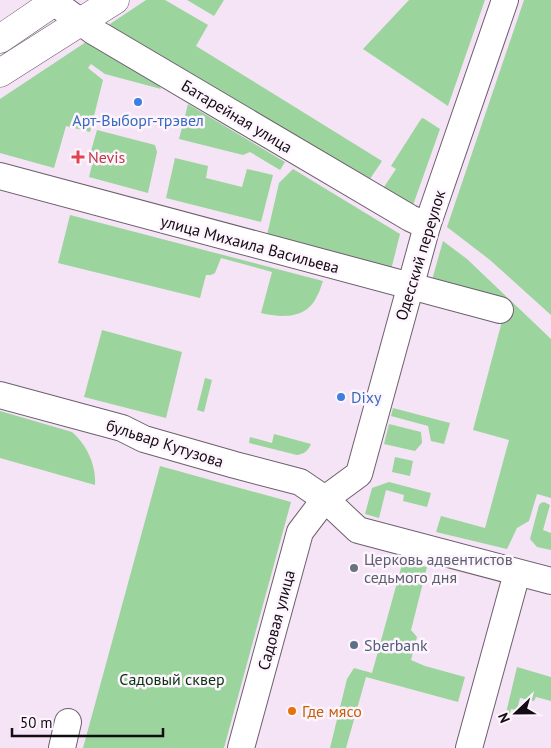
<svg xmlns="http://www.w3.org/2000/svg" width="551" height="748" font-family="'PT Sans',sans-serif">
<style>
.green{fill:#9bd49d}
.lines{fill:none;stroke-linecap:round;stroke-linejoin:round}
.minor-casing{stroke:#6d5f6e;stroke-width:28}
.major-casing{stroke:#6d5f6e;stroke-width:29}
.minor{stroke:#fff;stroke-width:26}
.major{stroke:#fff;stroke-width:28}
.shop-dot{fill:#3f7fe0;stroke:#fef4fe;stroke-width:2}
.health-dot{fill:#e0444e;stroke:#fef4fe;stroke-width:2}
.worship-dot{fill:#6b7280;stroke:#fef4fe;stroke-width:2}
.service-dot{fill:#5c6f8a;stroke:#fef4fe;stroke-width:2}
.food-dot{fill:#e8710a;stroke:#fef4fe;stroke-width:2}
.labels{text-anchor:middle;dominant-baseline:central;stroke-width:5;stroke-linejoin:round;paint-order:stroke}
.street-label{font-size:16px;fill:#130d13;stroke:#fef4fe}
.shop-label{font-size:16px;fill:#366cbe;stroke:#fef4fe}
.health-label{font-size:16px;fill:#be3a42;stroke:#fef4fe;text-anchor:start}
.worship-label{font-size:16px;fill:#5b616d;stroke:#fef4fe;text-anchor:start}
.service-label{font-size:16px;fill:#4e5e75;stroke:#fef4fe;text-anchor:start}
.park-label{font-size:16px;fill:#06340d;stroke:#fef4fe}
.food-label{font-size:16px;fill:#c56008;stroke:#fef4fe;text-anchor:start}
</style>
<rect width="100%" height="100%" fill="#f5e4f5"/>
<g class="green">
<polygon points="146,0 165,0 208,25 196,46 382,161 368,182 104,28"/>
<polygon points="187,0 224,0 214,16"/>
<polygon points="409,0 485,0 448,106 363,49"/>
<polygon points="524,0 551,0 551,315 490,260 447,227"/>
<polygon points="86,42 159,85 161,89 105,74 91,64 88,68 103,80 90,132 66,126 54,168 0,153 0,99"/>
<polygon points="188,104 285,162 280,170 250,152 243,155 179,139"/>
<polygon points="423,118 440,129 412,208 382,190 396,169 391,166 421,119"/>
<polygon points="97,130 155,145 157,152 148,193 89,177 95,153 91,151"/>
<polygon points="175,158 208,166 206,178 242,187 247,169 273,175 261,222 166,198"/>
<polygon points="293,169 400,234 391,270 267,235 279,183"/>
<path d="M70 215 323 281C321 286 320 291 317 296 307 319 282 318 261 313L272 272 221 258 215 273 211 275H206L200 298 58 263Z"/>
<polygon points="443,241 467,259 551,339 551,498 537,494 529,521 517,528 507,549 436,532 441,516 485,528 509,440 473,430 501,325 500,300 432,280"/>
<polygon points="102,330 182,352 166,418 84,397"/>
<polygon points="205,378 212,380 204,412 197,410"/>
<polygon points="393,408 450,423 444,444 431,441 428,426 391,416"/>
<path d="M0 411 72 432C87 445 96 465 95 485L0 458Z"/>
<polygon points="389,424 421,432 422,443 415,451 384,444"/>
<path d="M274 434 311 444C308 451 304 454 297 455L249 443 250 437 272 443Z"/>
<polygon points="395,457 413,461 410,476 392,472"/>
<polygon points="160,466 291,502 224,748 83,748"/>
<polygon points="389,482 431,493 427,507 403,501 404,495 386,490 379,518 365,514 372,488"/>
<polygon points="544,502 550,505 543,530 551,533 551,550 537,547 530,539 539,505 541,503"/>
<polygon points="403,561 427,567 411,630 417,637 411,660 425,666 465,677 458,702 366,677 346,748 330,748 347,679 354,668 372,673"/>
<polygon points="517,667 551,677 551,701 536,697 534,701 520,698 517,710 511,709 509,717 505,717"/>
</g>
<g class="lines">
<defs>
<g id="minor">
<polyline points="51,0 93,31 410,218 427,226"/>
<polyline points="0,176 500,310"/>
<polyline points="0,395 122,428 144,439 235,465 300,482 325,499 358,530 551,581"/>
<polyline points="62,748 68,722"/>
<polyline points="241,748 300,532 325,499 359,474 427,226 505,0"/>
<polyline points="469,748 517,573"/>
</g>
<g id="major">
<polyline points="0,39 57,0"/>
<polyline points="0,73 115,0"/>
</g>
</defs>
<use href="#minor" class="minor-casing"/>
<use href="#major" class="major-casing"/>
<use href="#minor" class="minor"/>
<use href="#major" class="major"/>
</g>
<g class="shop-dot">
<circle cx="138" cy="102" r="5"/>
<circle cx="341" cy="397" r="5"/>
</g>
<path class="health-dot" d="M75.5 149.5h5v5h5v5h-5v5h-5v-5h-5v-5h5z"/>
<circle class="worship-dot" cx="354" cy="568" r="5"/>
<circle class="service-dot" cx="354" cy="645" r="5"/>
<circle class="food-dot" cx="292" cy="711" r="5"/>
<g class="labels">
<g class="street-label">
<text transform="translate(237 116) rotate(31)">Батарейная улица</text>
<text transform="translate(250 244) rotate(15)">улица Михаила Васильева</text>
<text transform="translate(420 255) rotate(-73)">Одесский переулок</text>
<text transform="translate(165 443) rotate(18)">бульвар Кутузова</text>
<text transform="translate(276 620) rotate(-75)">Садовая улица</text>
</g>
<g class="shop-label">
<text x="138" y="120">Арт-Выборг-трэвел</text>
<text x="351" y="397" text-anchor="start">Dixy</text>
</g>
<g class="health-label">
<text x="88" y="157">Nevis</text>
</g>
<g class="worship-label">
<text x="364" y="559">Церковь адвентистов<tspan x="364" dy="18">седьмого дня</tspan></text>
</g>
<g class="service-label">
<text x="364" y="645">Sberbank</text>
</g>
<g class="park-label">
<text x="172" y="679">Садовый сквер</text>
</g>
<g class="food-label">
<text x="302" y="711">Где мясо</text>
</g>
</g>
<g transform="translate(516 713) rotate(248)" stroke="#fef4fe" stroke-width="4" paint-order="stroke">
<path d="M0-4L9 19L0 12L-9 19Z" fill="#130d13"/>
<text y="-8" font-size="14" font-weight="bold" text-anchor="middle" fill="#130d13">N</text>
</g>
<path d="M12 728v8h151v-8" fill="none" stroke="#130d13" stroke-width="2.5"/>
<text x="20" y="728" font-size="15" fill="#130d13" stroke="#fef4fe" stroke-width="4" paint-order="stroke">50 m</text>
</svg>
